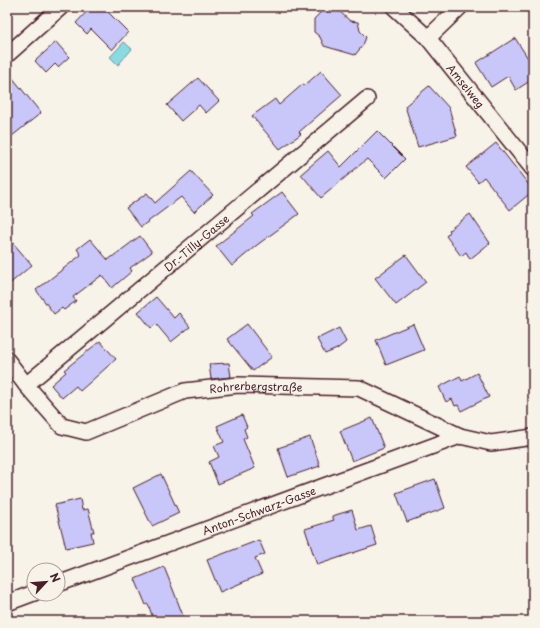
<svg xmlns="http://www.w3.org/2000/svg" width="540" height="628" font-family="'Playpen Sans',sans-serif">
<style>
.water{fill:#89dae2;stroke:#708f99}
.building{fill:#c9c6f9;stroke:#4a1f2b}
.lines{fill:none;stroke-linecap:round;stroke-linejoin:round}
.minor-casing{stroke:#4a1f2b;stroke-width:18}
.minor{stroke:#f7f3e8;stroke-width:15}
.labels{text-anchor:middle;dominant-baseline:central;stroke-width:4;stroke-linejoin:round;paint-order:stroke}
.street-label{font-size:11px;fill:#4a1f2b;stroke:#f7f3e8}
</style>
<rect width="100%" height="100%" fill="#f7f3e8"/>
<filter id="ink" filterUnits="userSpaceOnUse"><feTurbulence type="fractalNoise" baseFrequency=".025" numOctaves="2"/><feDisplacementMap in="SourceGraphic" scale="8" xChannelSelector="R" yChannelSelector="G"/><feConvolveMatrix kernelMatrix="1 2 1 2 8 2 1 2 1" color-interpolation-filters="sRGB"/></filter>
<g filter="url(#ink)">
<polygon class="water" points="124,42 132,49 118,65 110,57"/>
<g class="building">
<polygon points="91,7 103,7 128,32 112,50 91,29 87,34 76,23"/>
<polygon points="336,8 350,21 358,22 360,31 366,37 363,45 355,55 324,46 320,37 314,32 314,19 324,9"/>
<polygon points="515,38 533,66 533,79 516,90 508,76 491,87 476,63"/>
<polygon points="56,42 69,57 58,67 55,64 46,73 35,61"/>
<polygon points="7,71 41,113 7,140"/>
<polygon points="321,71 342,95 299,132 301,134 280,149 252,116 275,99 279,105 303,84 305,85"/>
<polygon points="198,78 219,101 206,113 199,105 181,121 167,105"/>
<polygon points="429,86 449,108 457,136 418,147 405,106"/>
<polygon points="377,131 405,159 386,178 367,159 321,198 301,174 328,151 341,167"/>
<polygon points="496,143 533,190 533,191 510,210 484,177 478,182 466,167"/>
<polygon points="191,171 213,195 194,212 181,197 141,227 126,208 147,193 155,203"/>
<polygon points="282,192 299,214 257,245 232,266 216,246 254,216 252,214"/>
<polygon points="470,214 490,243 470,259 466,252 461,256 446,236 450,232 449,230"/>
<polygon points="7,236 32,265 7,286"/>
<polygon points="140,236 152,252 130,268 132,271 112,288 102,275 73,297 76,301 64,310 62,308 54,314 36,290 81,255 77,249 90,239 108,260"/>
<polygon points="406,255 426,282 396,305 375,278"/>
<polygon points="156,297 174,318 179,313 190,327 171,342 156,324 151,328 138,312"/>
<polygon points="247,324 272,357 253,371 227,339"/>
<polygon points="413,324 424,350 386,365 376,340"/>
<polygon points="339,328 346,342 337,349 325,354 317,339"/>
<polygon points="100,341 116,359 80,391 76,386 62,398 51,385 66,372 64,370"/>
<polygon points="229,363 231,377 211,379 209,364"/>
<polygon points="477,373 489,397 461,411 458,405 455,406 452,399 446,402 439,387 460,376 462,381"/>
<polygon points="242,415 247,427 244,429 247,437 243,439 255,468 218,484 209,462 219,457 214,446 224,442 217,426"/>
<polygon points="372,418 384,448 352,461 340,431"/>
<polygon points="310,437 320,466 288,477 278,448"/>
<polygon points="161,474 179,513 152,526 133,488"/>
<polygon points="435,479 445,508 407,522 396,493"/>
<polygon points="80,499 82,510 88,509 94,532 91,532 93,542 66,548 55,505"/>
<polygon points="352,510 358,530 371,526 377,545 317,565 305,529 334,520 332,516"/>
<polygon points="259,540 265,554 255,558 262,574 220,592 207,560"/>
<polygon points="164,567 174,592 185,621 154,621 148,604 146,605 135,579"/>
</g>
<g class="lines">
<defs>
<g id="minor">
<path id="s1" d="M394 7 428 38 533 169"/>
<polyline points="428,38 460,7"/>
<polyline points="7,55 61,7"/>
<path id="s2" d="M7 360 26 385 62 426 86 432 185 391 238 385 359 388 460 436 491 443 533 437"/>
<path id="s3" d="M26 385 367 99"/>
<path id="s4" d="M58 584 460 436"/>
<polyline points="7,603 34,593"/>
</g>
</defs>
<use href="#minor" class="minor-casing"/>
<use href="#minor" class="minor"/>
</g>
</g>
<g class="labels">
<g class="street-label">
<text stroke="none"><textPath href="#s1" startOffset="107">Amselweg</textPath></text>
<text stroke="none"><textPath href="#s3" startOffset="222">Dr.-Tilly-Gasse</textPath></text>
<text stroke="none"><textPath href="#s2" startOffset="289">Rohrerbergstraße</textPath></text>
<text stroke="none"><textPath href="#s4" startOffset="214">Anton-Schwarz-Gasse</textPath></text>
</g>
</g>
<rect width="540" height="628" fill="none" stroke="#f7f3e8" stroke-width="24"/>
<rect x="12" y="12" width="516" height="604" fill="none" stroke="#4a1f2b" stroke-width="1.5" filter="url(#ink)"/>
<g transform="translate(46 582) rotate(64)"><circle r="19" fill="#f7f3e8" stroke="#b29e9c"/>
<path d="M0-3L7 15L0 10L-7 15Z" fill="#4a1f2b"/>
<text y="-6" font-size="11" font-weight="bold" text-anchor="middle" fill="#4a1f2b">N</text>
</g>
</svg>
